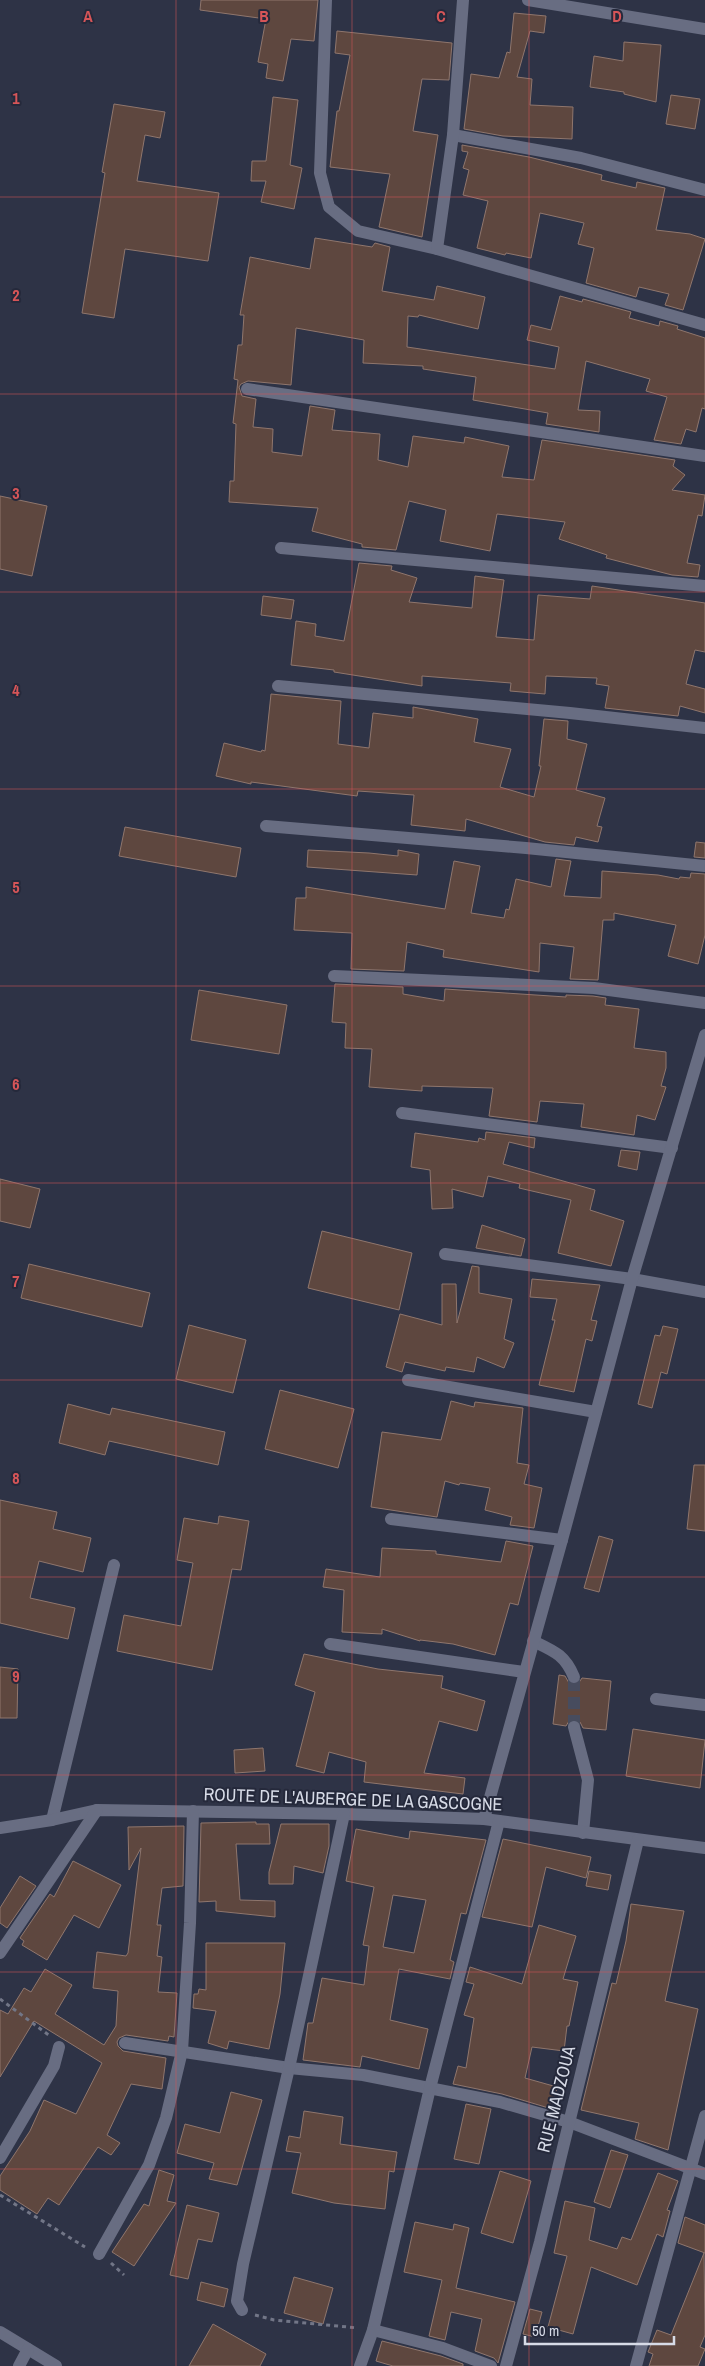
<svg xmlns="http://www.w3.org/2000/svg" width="705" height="2366" font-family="'Archivo Narrow',sans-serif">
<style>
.building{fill:#5e473f;stroke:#8f766d;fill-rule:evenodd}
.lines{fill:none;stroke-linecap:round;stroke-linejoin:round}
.minor-tunnel{stroke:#474c5e;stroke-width:12;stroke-dasharray:12 6;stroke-linecap:butt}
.path{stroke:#727687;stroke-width:3;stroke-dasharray:4 4;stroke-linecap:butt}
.minor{stroke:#686d82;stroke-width:12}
.grid{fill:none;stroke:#d65558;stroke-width:1;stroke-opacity:0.55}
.labels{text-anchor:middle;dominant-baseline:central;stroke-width:4;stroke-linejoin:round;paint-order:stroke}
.street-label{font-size:18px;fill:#d7dbe7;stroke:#25293b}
.grid-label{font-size:16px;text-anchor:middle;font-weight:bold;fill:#d65558;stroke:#25293b;stroke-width:4;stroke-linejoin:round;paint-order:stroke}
</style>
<rect width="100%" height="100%" fill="#2e3346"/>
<g class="building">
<polygon points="201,0 318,0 314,41 291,39 283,81 266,78 268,64 258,62 266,19 200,10"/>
<polygon points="514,13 546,16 544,33 530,31 517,77 532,79 530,105 573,107 572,139 503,136 464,129 471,74 499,78 507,52 510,53"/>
<polygon points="337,31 452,43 449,80 422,79 413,131 438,135 422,237 379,227 390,174 330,167 337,111 339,111 350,55 335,53"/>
<polygon points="624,42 661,45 656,102 624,94 624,92 590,87 594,56 623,61"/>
<polygon points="671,95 700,99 695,129 666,124"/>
<polygon points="273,97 298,100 290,165 302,168 294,209 261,202 266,181 251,181 252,161 266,161"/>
<polygon points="114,104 165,112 160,138 145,135 137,181 219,193 208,261 125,249 114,318 82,313 105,173 102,172"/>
<polygon points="462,145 529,157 602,175 601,180 636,188 637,182 665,188 656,230 690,234 705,239 683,310 665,305 669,294 639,287 636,297 586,283 594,248 578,244 584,223 540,213 531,258 506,253 505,255 477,248 488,201 463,195 469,170 463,168 468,152 462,151"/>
<polygon points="315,238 372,247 375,243 390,247 382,291 434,300 437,286 485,297 478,329 419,315 418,317 408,316 407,347 555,369 559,347 527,340 531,325 551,330 560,296 582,302 583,299 631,312 629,318 659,326 660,321 678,326 677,329 705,338 705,409 702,408 696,432 686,429 681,444 654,440 667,397 646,391 650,379 586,361 578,410 600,411 599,432 546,424 548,413 473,400 476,377 423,369 423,366 363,363 364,340 296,328 291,385 248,381 241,384 239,387 242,396 256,399 253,427 273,429 272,452 302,456 310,406 335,410 332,430 380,434 378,460 408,467 413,436 464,443 465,437 509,446 502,477 534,480 542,440 675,460 673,466 685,475 672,490 705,495 702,516 698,515 687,563 700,565 698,577 672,575 606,558 607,555 559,539 565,522 497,514 490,551 440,541 446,510 409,501 396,550 362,547 362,544 312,531 318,508 229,502 230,481 234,481 236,424 233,423 238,380 234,379 238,345 242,345 244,315 240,315 250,257 310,269"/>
<polygon points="0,496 47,506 32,576 0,569"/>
<polygon points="359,563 392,566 391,570 417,578 409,602 472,608 475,576 504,580 496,637 534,640 538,595 590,599 592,586 705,603 705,652 695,650 686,684 705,689 705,713 680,706 678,716 605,708 609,686 596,684 597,678 546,676 545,694 510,691 511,683 422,676 422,686 334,672 334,670 291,665 296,621 316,624 315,636 344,641"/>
<polygon points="263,596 294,600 291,619 261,615"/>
<polygon points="271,694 341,701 338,744 369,748 373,713 413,718 413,707 478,719 474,742 511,749 500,787 534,797 541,766 539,766 544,719 568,721 567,739 587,744 576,790 605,798 597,826 602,827 598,842 576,837 574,845 545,842 466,819 465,831 411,825 414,795 358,791 357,796 251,782 251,784 216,776 224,743 261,752 262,750 265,751"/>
<polygon points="125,827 241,848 236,877 119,856"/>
<polygon points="696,842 705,843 705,858 694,857"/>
<polygon points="308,850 369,853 398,856 398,850 419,854 417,875 307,867"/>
<polygon points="556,859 571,861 564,896 601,898 602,871 658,875 679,879 680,877 690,878 691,873 705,874 705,935 698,964 668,956 676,925 614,913 614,920 603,920 598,980 570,979 574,947 540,943 539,972 443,957 444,950 407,942 404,971 351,969 352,933 294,930 296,898 306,898 306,887 445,909 454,861 480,866 471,913 504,918 506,909 509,910 516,879 551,887"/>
<polygon points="335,984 403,987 403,994 444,1001 445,989 566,997 566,995 593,996 606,998 605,1005 639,1009 634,1048 666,1052 666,1068 661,1086 666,1087 655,1120 637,1115 634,1135 581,1127 584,1104 540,1101 537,1122 489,1116 493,1088 422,1086 422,1091 369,1087 372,1049 345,1048 346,1023 332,1022"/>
<polygon points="199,990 287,1005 279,1054 191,1040"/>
<polygon points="486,1132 535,1138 534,1148 509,1142 503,1164 595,1190 590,1210 624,1221 611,1266 558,1253 571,1200 519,1188 520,1184 488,1176 483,1197 452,1189 453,1208 432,1209 430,1170 411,1167 415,1133 478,1142 479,1138 485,1140"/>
<polygon points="621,1150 640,1152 637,1170 618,1166"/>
<polygon points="0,1179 40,1189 30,1228 0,1221"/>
<polygon points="482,1225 525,1239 521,1256 476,1248"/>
<polygon points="322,1231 412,1253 399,1310 308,1288"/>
<polygon points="29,1264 150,1293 142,1327 21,1298"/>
<polygon points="472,1266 479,1267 479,1293 512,1299 504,1339 514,1343 504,1368 477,1357 474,1372 446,1367 445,1371 405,1362 402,1372 386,1367 400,1314 442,1325 442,1284 456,1284 457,1323"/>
<polygon points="532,1279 600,1285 591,1320 597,1321 592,1341 586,1339 574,1392 539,1385 555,1320 552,1320 557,1299 530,1297"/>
<polygon points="189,1325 246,1340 233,1393 176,1379"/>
<polygon points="663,1326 678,1329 667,1374 661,1372 652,1408 638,1404 655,1335 660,1336"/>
<polygon points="280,1390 354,1409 338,1468 265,1449"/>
<polygon points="451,1401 474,1407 475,1402 523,1408 517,1463 529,1465 524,1484 542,1488 534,1528 510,1525 512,1517 485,1510 490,1488 460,1483 459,1485 445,1481 437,1517 371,1507 382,1432 441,1440"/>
<polygon points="68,1404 110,1415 112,1408 225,1432 218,1465 109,1441 105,1455 59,1443"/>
<polygon points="694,1465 705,1465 705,1531 687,1529"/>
<polygon points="0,1500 57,1512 53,1529 91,1538 83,1572 39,1561 30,1598 75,1608 68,1639 0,1623"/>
<polygon points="219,1516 249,1521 241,1570 232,1569 212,1670 117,1651 124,1615 181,1626 193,1563 177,1560 184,1518 218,1524"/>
<polygon points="599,1536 613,1540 599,1592 584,1588"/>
<polygon points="506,1541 533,1546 518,1605 510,1603 495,1655 453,1644 420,1640 420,1641 382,1629 382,1634 342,1632 344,1590 323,1587 326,1569 380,1577 382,1548 436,1551 436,1554 501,1562"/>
<polygon points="304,1654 378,1669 443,1676 441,1688 485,1701 477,1731 439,1721 424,1773 465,1778 463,1794 364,1782 366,1762 329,1752 324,1773 296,1766 315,1692 295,1685"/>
<polygon points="0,1667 18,1669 17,1718 0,1718"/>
<polygon points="559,1675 565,1676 569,1683 573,1685 578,1684 582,1678 611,1681 606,1730 583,1728 580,1722 576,1719 569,1721 566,1726 553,1724"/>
<polygon points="633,1729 705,1740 700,1788 626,1776"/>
<polygon points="263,1748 265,1771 235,1773 234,1750"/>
<polygon points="256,1822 256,1824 269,1824 270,1844 236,1844 240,1900 275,1901 275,1917 216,1911 216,1901 199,1902 201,1823"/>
<polygon points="281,1824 329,1824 329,1846 323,1873 294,1866 293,1884 269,1884 269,1872"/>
<polygon points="184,1826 183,1886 162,1888 157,1925 161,1925 157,1956 162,1957 158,1992 177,1993 174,2037 169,2036 168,2041 126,2035 119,2038 117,2042 118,2046 123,2051 166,2058 162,2089 131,2084 107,2135 120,2143 111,2155 98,2147 59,2205 48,2198 37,2214 0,2190 0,2176 30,2131 44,2100 76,2114 102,2063 34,2021 0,2077 0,2010 8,2014 24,1988 31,1992 45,1969 72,1985 55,2014 104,2045 116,2026 118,1991 93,1988 97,1952 126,1956 128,1953 141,1848 129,1870 128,1827"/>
<path d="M356 1829 409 1839 410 1831 486 1840 466 1914 461 1913 450 1960 454 1962 450 1979 399 1969 390 2020 428 2029 419 2069 362 2056 360 2067 303 2060 308 2023H313L322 1978 364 1985 369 1946 363 1945 374 1887 346 1881ZM393 1895 426 1900 414 1953 383 1947Z"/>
<polygon points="503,1839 591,1857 586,1878 546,1867 532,1927 482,1917"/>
<polygon points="73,1861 121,1885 99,1928 74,1915 47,1960 22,1945 24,1941 20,1938 50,1894 54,1897"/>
<polygon points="589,1871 611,1875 608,1890 586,1886"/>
<polygon points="20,1876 36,1886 7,1928 0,1923 0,1908"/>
<polygon points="631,1904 684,1911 665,2001 698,2009 668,2150 635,2139 639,2123 581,2110 612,1983 616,1984 626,1941"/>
<polygon points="539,1925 576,1936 563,1979 578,1982 569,2026 567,2026 564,2051 532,2047 525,2078 557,2087 552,2109 502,2094 453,2084 458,2066 466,2068 474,2018 464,2015 474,1984 466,1982 470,1967 522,1984"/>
<polygon points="206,1943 285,1943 280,1994 269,2049 229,2041 227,2049 208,2043 216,2011 193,2008 194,1994 198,1994 199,1989 206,1990"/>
<polygon points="231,2092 262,2100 237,2185 209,2179 214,2163 177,2153 185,2124 220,2133"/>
<polygon points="466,2104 491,2109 479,2164 454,2159"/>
<polygon points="304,2111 343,2117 340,2144 397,2152 394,2172 389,2171 385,2209 334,2203 292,2193 301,2153 286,2151 289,2136 300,2138"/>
<polygon points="611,2150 628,2155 610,2208 594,2202"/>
<polygon points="159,2170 174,2175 167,2201 176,2203 134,2266 112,2252 144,2204 149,2206"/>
<polygon points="500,2171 531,2181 513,2243 481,2233"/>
<polygon points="658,2173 678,2181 667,2210 670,2211 663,2237 657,2234 637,2285 591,2267 573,2334 548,2327 567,2256 554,2253 565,2201 595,2208 589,2240 617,2249 622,2237 631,2240"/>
<polygon points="187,2205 219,2213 212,2242 198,2239 188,2279 170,2275"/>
<polygon points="685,2217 705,2225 705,2253 678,2243"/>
<polygon points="415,2222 453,2230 454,2224 469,2228 456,2288 515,2302 498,2363 494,2358 475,2351 482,2319 451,2312 445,2340 429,2336 442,2280 404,2272"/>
<polygon points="704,2253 705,2335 700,2347 705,2349 698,2366 649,2366 653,2354 648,2352 657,2330 671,2335"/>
<polygon points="294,2277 333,2288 323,2324 284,2313"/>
<polygon points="201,2282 228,2289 224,2307 197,2300"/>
<polygon points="530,2309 542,2312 535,2337 523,2334"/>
<polygon points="213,2324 266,2354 260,2366 189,2366"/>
<polygon points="382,2341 441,2356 463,2364 463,2366 393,2366 376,2361"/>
</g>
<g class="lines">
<polyline class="minor-tunnel" points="574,1727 574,1677"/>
<g class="path">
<polyline points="0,1999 50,2036"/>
<polyline points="0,2195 85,2247"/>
<polyline points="111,2263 124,2275"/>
<polyline points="255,2315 274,2320 358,2328"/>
</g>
<g class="minor">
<polyline points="326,0 320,173 329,207 358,231 437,249 705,325"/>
<polyline points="528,0 705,29"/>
<polyline points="453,135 581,158 705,190"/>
<polyline points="437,249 453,135 463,0"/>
<polyline points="247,389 705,456"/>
<polyline points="281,548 705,586"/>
<polyline points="278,686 570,713 705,728"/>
<polyline points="266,826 526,848 705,866"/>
<polyline points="334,976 594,988 705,1003"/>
<polyline points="402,1113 672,1148"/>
<polyline points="445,1254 632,1279 705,1292"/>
<polyline points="408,1380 596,1412"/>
<polyline points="391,1519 562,1540"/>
<path d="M533 1641C554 1651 565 1655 574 1677"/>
<polyline points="330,1644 524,1672"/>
<polyline points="656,1699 705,1705"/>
<polyline points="574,1727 588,1780 583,1833"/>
<polyline points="484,1819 562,1540 632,1279 705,1035"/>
<polyline points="52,1820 114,1565"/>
<polyline points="0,1828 52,1820 97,1810 344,1814 484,1819 705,1848"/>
<polyline points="0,1953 97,1810"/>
<polyline points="125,2043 289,2068 363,2075 500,2102 569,2122 705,2174"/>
<polyline points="0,2158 54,2066 59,2047"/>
<polyline points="99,2254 149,2165 166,2118 182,2051 190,1923 193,1811"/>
<polyline points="242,2310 237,2301 243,2264 289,2068 344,1814"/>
<polyline points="373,2330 443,2348 491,2366"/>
<polyline points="0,2332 56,2366"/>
<polyline points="19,2366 28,2349"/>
<polyline points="360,2366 373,2330 430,2088 499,1821"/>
<polyline points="506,2366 540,2242 638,1840"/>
<polyline points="636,2366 705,2116"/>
</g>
</g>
<path class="grid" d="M176 0V2366M352 0V2366M529 0V2366M0 197H705M0 394H705M0 592H705M0 789H705M0 986H705M0 1183H705M0 1380H705M0 1577H705M0 1775H705M0 1972H705M0 2169H705"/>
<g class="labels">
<g class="street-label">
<text transform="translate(353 1799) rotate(2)">ROUTE DE L'AUBERGE DE LA GASCOGNE</text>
<text transform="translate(556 2099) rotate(-76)">RUE MADZOUA</text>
</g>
</g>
<g class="grid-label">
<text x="88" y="22">A</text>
<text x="264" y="22">B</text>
<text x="441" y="22">C</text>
<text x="617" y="22">D</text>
<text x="16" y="104">1</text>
<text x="16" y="301">2</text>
<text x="16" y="499">3</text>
<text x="16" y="696">4</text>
<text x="16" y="893">5</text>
<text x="16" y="1090">6</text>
<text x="16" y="1287">7</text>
<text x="16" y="1484">8</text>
<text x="16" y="1682">9</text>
</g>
<path d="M525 2336v8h149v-8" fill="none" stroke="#d7dbe7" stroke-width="2.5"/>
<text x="532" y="2336" font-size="15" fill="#d7dbe7" stroke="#25293b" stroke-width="4" paint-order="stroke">50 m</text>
</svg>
